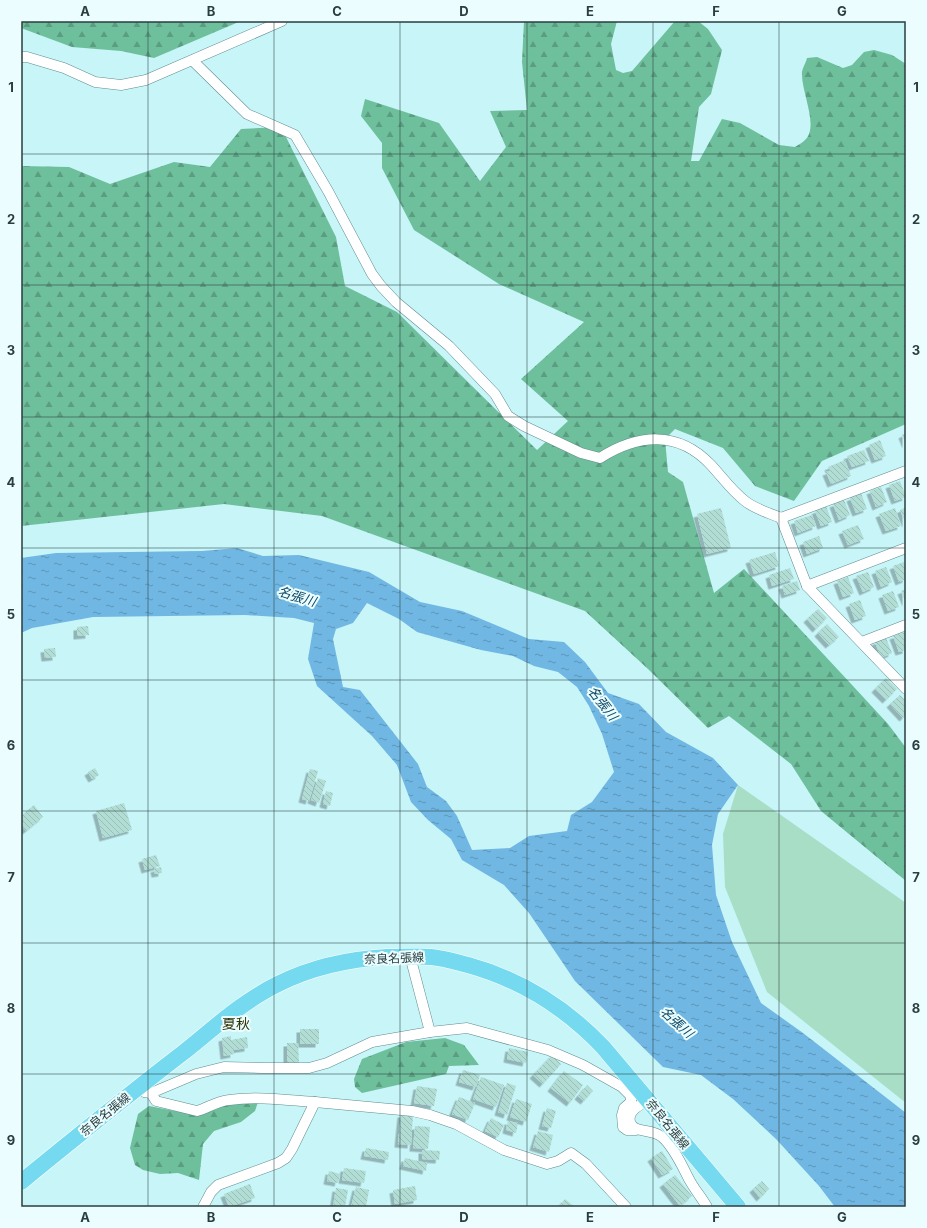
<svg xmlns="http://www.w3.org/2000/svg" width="927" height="1228" font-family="Inter,'Noto Sans JP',sans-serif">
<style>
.grass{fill:#a8dec5}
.forest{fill:url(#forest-firs)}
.water{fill:url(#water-ripples);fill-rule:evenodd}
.building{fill:url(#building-back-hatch);filter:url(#shadow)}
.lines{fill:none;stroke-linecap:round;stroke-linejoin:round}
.minor-casing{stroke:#618c8f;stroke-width:11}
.primary-casing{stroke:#fff;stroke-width:17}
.minor{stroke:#fff;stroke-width:10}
.primary{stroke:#75d9ef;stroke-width:16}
.grid{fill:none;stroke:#2b3e3f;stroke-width:1;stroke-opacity:0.55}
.labels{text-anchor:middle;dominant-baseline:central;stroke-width:4;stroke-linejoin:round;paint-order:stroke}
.street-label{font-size:12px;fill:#2b3e3f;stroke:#ebfdfe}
.water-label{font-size:13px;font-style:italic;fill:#0b4663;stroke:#ebfdfe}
.quarter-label{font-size:14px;fill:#2f2f05;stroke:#ebfdfe}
.neatline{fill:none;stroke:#2b3e3f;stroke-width:1.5}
.grid-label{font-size:13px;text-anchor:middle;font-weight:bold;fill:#2b3e3f}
</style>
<defs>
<pattern id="forest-firs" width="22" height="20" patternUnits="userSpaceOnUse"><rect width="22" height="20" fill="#6ebf9c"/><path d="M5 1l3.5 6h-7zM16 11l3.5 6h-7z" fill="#5b9d81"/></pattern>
<pattern id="water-ripples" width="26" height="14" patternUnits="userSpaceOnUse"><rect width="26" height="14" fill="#70b7e3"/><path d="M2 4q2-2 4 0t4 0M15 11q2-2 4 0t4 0" fill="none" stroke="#5c96b9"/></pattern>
<pattern id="building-back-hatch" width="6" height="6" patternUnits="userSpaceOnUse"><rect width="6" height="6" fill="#b1ddd5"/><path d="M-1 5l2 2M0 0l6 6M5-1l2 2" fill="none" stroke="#98bfb8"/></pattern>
<filter id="shadow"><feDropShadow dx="-3.5" dy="3.5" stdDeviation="0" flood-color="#0004"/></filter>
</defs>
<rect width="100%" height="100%" fill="#c7f5f8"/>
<polygon class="grass" points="738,785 906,903 906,1103 767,992 725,887 723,834"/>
<g class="forest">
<polygon points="21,21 241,21 154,58 121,51 72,47 21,28"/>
<path d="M524 21H617L611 44 616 70 623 73 632 71 675 21H698L708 29 722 50 711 94 699 107 691 161H699L722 119 740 123 779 145 795 147C800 144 807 140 809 134 815 119 802 91 802 75 801 70 806 63 807 58L817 57 843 68 852 65 864 52 874 50 892 55 906 64V424L822 461 794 501 755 486 723 448 675 429 665 439 668 472 683 482 714 593 744 569 853 686 888 724 906 748V881L821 811 791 764 729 716 708 728 648 669 585 611 322 516 224 504 21 526V166L69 167 110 184 174 162 210 167 241 129 281 127 336 237 345 286 397 312 537 450 568 421 521 379 584 322 499 284 414 230 382 168V143L361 116 365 99 439 123 480 181 506 147 490 111 527 110 522 62Z"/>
<polygon points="445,1038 464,1045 479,1065 449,1066 446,1074 362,1093 355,1087 354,1079 362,1059 406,1042"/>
<polygon points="258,1102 255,1111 241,1122 214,1131 203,1144 199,1180 178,1173 160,1174 143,1170 135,1165 130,1148 138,1114 149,1106 196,1115 231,1103"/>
</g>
<path class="water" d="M237 548 263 556 299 555 369 572 420 602 462 611 529 639 564 642 585 662 608 693 639 704 666 732 713 758 738 785 718 814 712 845 716 895 732 942 761 1003 803 1033 906 1113V1207H835L819 1186 776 1139 733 1099 701 1075 663 1067 575 981 529 913 504 885 462 860 451 839 428 820 411 802 397 765 372 736 317 686 308 659 314 623 294 618 245 615 93 617 32 628 21 633V558L56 553 202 551ZM367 603 399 619 417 632 481 650 513 656 534 666 558 672 577 687 589 706 602 734 614 772 592 802 571 815 567 831 529 836 510 848 472 850 457 816 446 801 427 787 418 764 360 690 343 687 333 639 336 629 353 623Z"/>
<g class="building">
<polygon points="906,433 906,445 902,435"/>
<polygon points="880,440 886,456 875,460 869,445"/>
<polygon points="864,450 869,461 852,467 847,456"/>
<polygon points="845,460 851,476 831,484 826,472 830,471 828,467"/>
<polygon points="900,481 906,497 895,501 889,485"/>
<polygon points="881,487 887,502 876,507 870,491"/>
<polygon points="861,493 867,509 856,513 850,498"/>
<polygon points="844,500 850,515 839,520 833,504"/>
<polygon points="826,506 832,522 821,526 815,511"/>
<polygon points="906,507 906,524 900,510"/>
<polygon points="721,508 731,548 707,554 697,514"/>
<polygon points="895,508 901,526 886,531 879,514"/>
<polygon points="812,515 816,526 798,533 794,521"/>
<polygon points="858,525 864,539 848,545 842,531"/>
<polygon points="819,536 823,548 807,554 803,542"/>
<polygon points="775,552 779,566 754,574 749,560"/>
<polygon points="904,562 906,567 906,579 899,582 893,566"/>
<polygon points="886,567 892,582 881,587 875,571"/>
<polygon points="790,568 794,579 772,586 769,575"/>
<polygon points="868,572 874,587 863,592 856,576"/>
<polygon points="848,577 854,593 843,597 837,581"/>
<polygon points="797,581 800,590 785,595 782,586"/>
<polygon points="906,589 906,603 901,591"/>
<polygon points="893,591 899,607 888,611 882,595"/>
<polygon points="860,600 866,616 855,620 849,604"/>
<polygon points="818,609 827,618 816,629 807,619"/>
<polygon points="827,624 839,637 829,645 818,633"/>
<polygon points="88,626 89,635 77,636 77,627"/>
<polygon points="905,632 906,636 906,650 899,652 893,636"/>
<polygon points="886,638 892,653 881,658 875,642"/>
<polygon points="55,648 56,657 45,658 44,649"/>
<polygon points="886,678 897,689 886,700 875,689"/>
<polygon points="900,695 906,701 906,715 903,718 890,704"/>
<polygon points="95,768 99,775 92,779 88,772"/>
<polygon points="310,769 318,771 309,801 302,799"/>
<polygon points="318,778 326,781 319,803 311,800"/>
<polygon points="326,791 333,793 330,806 323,804"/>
<polygon points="124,803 132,830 103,838 96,811"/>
<polygon points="34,805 43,817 26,831 21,825 21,816"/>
<polygon points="156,855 160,866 145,870 142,859"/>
<polygon points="161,867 162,873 155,874 154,869"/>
<rect x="300" y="1029" width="19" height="15"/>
<polygon points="231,1036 231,1040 247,1037 248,1048 233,1050 234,1054 224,1056 222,1038"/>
<polygon points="287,1043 298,1043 299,1063 287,1064"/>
<polygon points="509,1048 528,1052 526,1063 507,1059"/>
<polygon points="552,1055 561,1064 543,1084 533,1075"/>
<polygon points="463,1070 480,1075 476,1087 459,1082"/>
<polygon points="564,1071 583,1085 570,1103 551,1088"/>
<polygon points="481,1077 504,1085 496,1107 473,1099"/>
<polygon points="507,1083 516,1086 507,1115 498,1112"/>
<polygon points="587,1085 593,1091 584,1101 578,1096"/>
<polygon points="417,1086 437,1089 434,1106 414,1103"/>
<polygon points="459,1097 475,1103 468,1120 452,1114"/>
<polygon points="516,1099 532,1104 526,1122 510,1117"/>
<polygon points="547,1108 556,1111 551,1128 542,1126"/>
<polygon points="401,1114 413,1115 411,1145 398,1144"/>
<polygon points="491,1118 504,1125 498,1137 485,1131"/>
<polygon points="508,1121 518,1123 516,1133 506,1130"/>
<polygon points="415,1126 430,1127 428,1149 413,1148"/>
<polygon points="538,1131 553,1135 549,1152 533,1147"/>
<polygon points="366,1148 389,1152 388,1160 364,1156"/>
<polygon points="422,1150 440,1151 439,1160 422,1159"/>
<polygon points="662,1151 673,1169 662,1175 651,1158"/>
<polygon points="405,1158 427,1163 426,1171 403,1166"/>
<polygon points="344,1168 366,1171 364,1183 342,1180"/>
<polygon points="329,1171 340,1174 338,1183 327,1181"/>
<polygon points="675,1175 692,1196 680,1206 663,1184"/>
<polygon points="762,1181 769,1189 760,1198 753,1189"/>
<polygon points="250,1184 255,1198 229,1207 224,1194"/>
<polygon points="415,1186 417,1200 395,1204 393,1190"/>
<polygon points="356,1187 369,1190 366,1207 351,1207"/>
<polygon points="336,1188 348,1190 345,1207 333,1207"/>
<polygon points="565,1199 575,1207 558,1207"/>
</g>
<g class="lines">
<defs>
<g id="minor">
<polyline points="21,57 27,57 64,68 95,82 121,85 146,80 282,21"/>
<path d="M193 61 247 114 295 135 328 191 372 274 381 286 396 302 449 346 495 394 508 416 524 426 581 453 600 458C638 434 678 430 711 465 722 477 732 491 745 501 755 509 769 513 781 518L906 471"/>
<polyline points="781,518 807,586 906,689"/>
<polyline points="807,586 906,548"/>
<polyline points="862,642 906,625"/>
<polyline points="410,956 430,1032"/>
<polyline points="140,1085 144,1092 151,1093 196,1074 224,1067 262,1068 309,1068 327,1063 372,1042 430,1032 467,1028 548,1050 583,1065 622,1087 630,1095 631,1098 631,1102 624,1108 622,1115 623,1127 627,1130 636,1130"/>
<path d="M151 1093 156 1101 197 1111C208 1108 217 1101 229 1100 257 1096 287 1100 315 1102"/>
<path d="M648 1100C640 1105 627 1111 630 1122 634 1134 652 1128 662 1137 674 1147 683 1168 690 1181 695 1190 702 1198 707 1207"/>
<polyline points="203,1207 211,1192 218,1185 278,1163 286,1158 292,1149 315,1102 412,1111 430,1115 456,1124 504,1150 547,1164 558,1161 571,1153 586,1164 626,1207"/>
</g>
<path id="primary" d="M21 1182C75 1138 129 1094 184 1052 214 1028 243 1001 278 984 312 967 349 959 387 957 402 957 416 956 431 957 443 958 456 962 468 965 522 980 565 1007 603 1047L738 1207"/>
</defs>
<use href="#minor" class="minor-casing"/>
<use href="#primary" class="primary-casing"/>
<use href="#minor" class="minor"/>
<use href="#primary" class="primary"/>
</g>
<path class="grid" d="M148 21V1207M274 21V1207M400 21V1207M527 21V1207M653 21V1207M779 21V1207M21 154H906M21 285H906M21 417H906M21 548H906M21 680H906M21 811H906M21 943H906M21 1074H906"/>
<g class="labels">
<g class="street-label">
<text transform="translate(394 958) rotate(-2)">奈良名張線</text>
<text transform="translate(105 1114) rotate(-39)">奈良名張線</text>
<text transform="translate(668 1124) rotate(51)">奈良名張線</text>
</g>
<g class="water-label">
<text transform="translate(297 596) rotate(17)">名張川</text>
<text transform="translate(603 703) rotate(52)">名張川</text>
<text transform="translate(677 1022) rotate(42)">名張川</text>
</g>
<g class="quarter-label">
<text x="236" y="1023">夏秋</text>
</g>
</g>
<rect width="927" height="1228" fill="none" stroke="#ebfdfe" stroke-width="44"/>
<rect x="22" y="22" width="883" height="1184" class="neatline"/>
<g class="grid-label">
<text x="85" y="16">A</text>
<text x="211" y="16">B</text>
<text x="337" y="16">C</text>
<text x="464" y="16">D</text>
<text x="590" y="16">E</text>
<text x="716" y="16">F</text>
<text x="842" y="16">G</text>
<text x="11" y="92">1</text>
<text x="916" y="92">1</text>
<text x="11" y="224">2</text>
<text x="916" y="224">2</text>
<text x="11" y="355">3</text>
<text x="916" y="355">3</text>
<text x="11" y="487">4</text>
<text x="916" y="487">4</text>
<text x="11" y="619">5</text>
<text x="916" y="619">5</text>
<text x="11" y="750">6</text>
<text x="916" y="750">6</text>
<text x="11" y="882">7</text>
<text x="916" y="882">7</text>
<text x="11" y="1013">8</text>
<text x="916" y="1013">8</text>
<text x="11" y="1145">9</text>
<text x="916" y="1145">9</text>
<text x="85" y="1222">A</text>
<text x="211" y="1222">B</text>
<text x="337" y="1222">C</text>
<text x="464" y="1222">D</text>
<text x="590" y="1222">E</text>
<text x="716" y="1222">F</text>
<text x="842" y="1222">G</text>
</g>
</svg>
